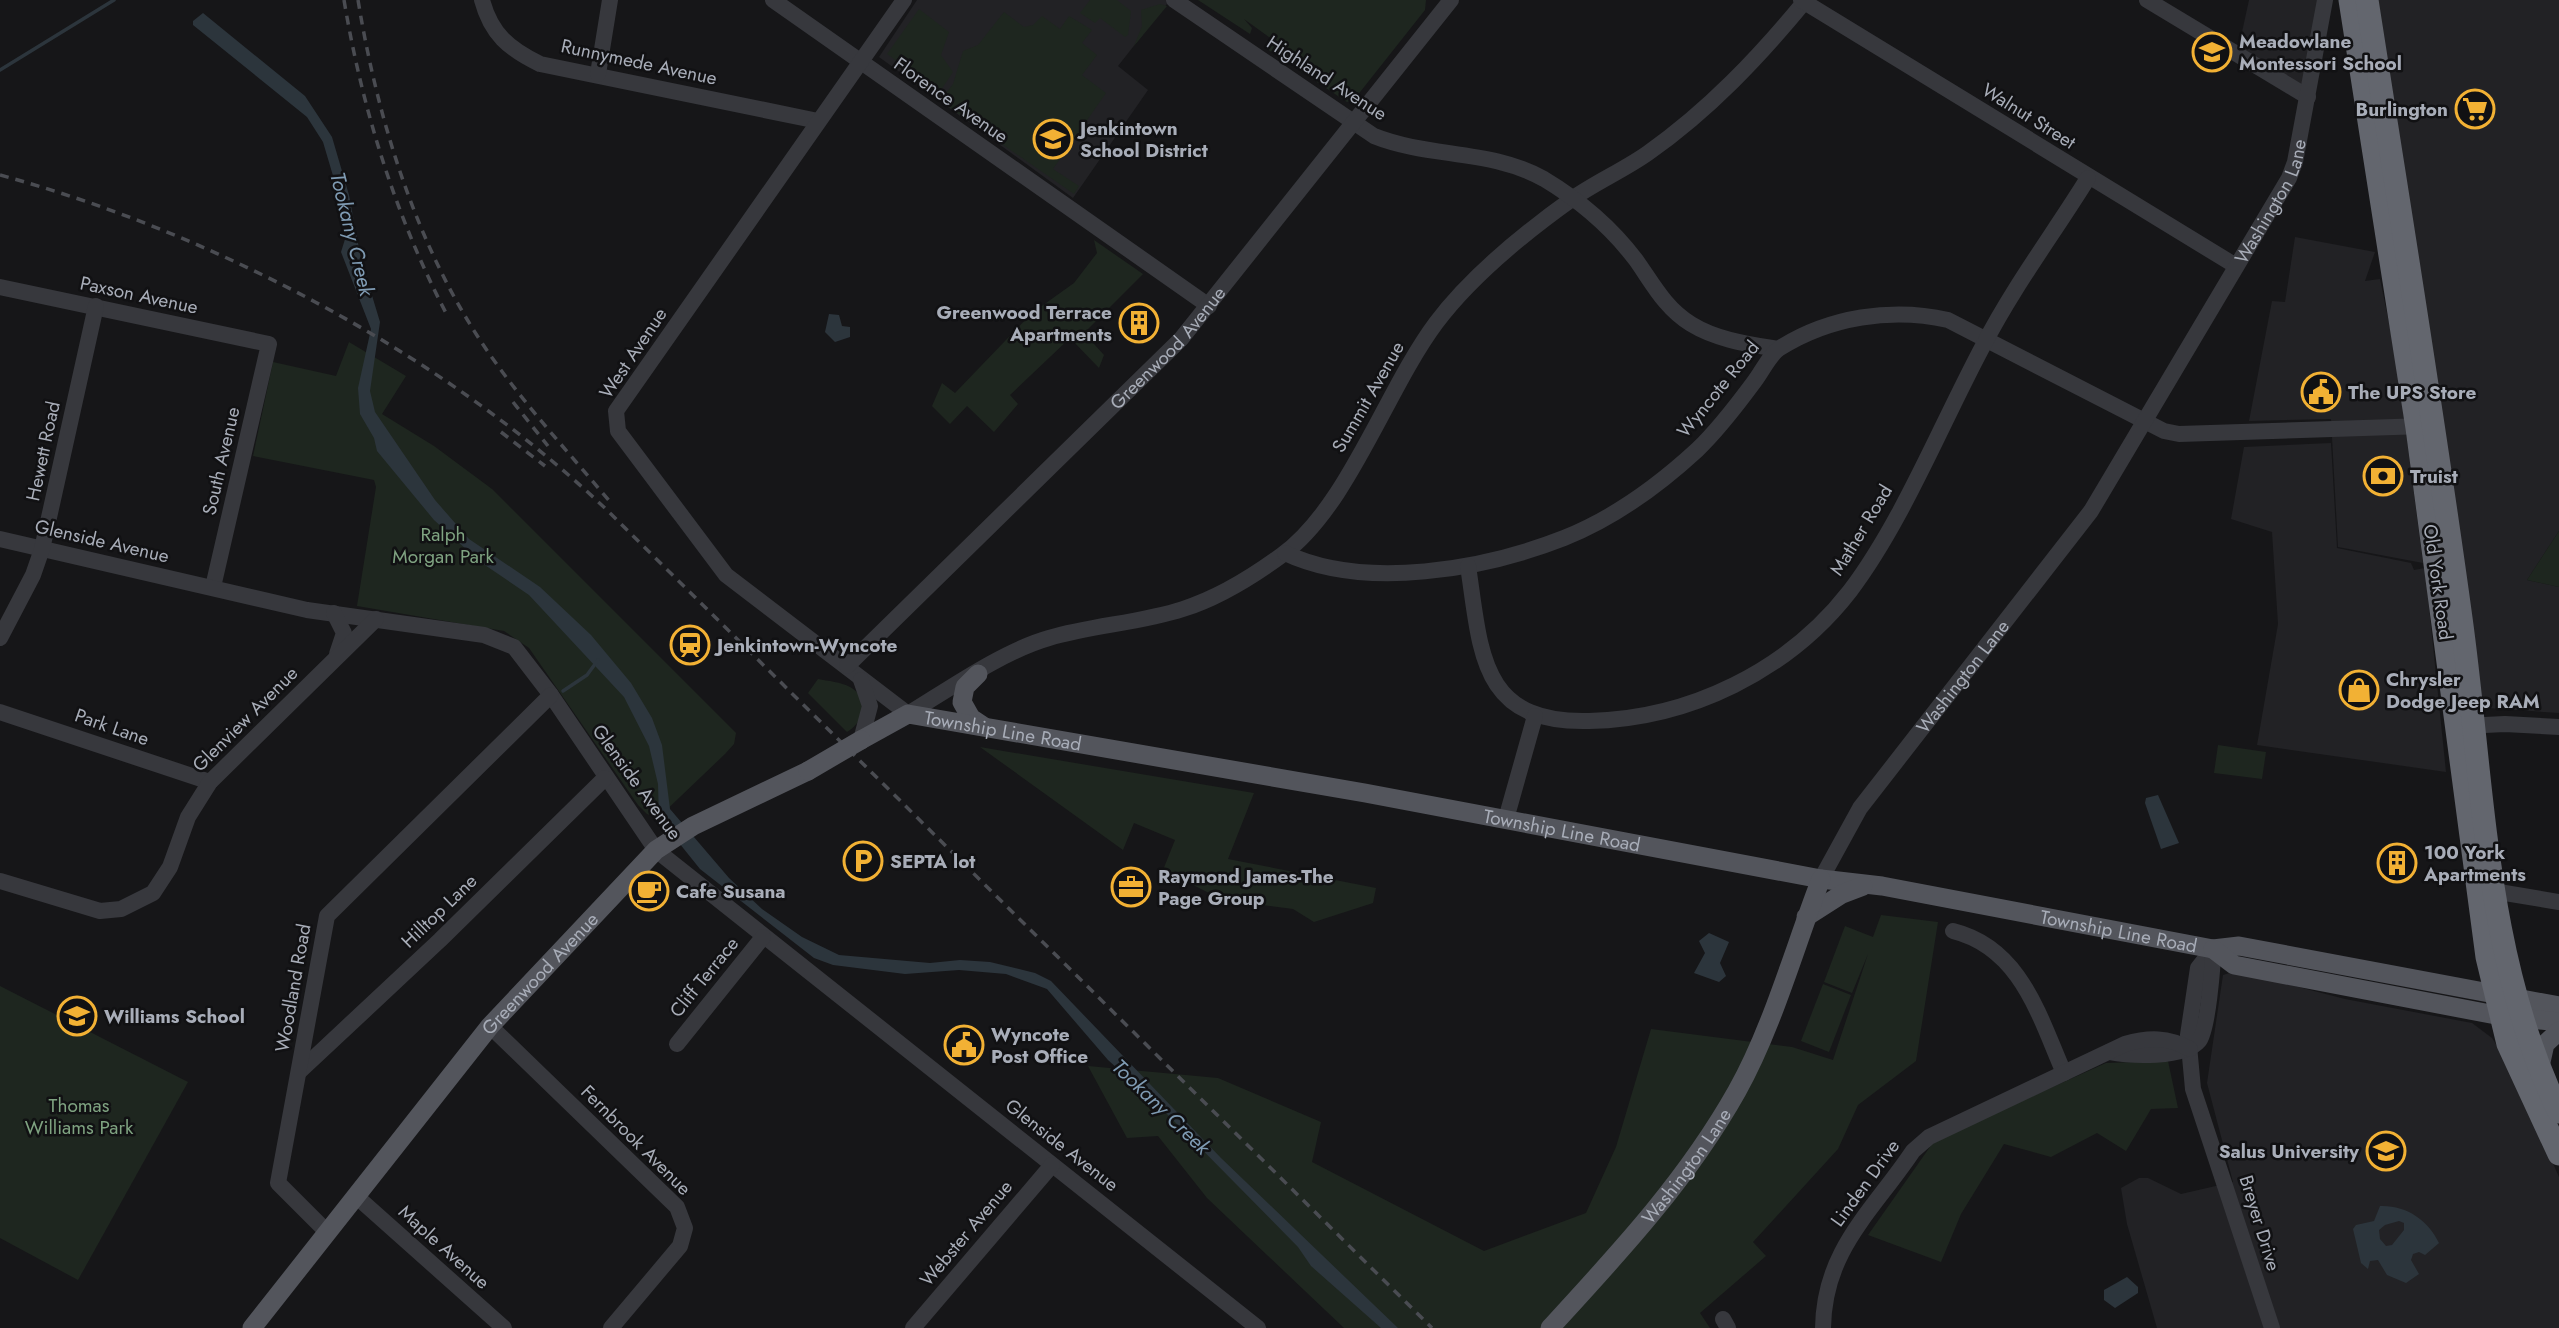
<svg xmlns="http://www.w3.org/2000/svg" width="2559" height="1328" font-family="Jost,sans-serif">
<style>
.built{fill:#222225}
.green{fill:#1e261f}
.water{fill:#2c353c;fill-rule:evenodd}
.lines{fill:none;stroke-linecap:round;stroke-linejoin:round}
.stream{stroke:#2c353c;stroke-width:3.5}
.minor{stroke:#37383d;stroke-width:16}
.major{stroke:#53555c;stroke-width:19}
.highway{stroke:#63666e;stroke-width:23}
.rail{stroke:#4a4c52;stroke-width:3.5;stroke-dasharray:9 7;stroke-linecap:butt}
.major-bridge{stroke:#53555c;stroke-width:19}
.labels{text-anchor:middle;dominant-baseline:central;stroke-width:5;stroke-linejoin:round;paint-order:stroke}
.poi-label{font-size:19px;font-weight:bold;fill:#a8adb8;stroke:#111113;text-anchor:start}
.street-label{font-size:19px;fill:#a8adb8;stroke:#111113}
.park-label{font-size:19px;fill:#7fa381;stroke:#111113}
.water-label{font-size:21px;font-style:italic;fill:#7f9bb3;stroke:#111113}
</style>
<rect width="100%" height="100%" fill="#161618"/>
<g class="built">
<polygon points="917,0 1170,0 1118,66 1148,90 1073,198 879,57"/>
<polygon points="2249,0 2326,0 2308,97 2237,55"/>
<polygon points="2376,0 2559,0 2559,531 2527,580 2559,587 2559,713 2473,707"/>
<polygon points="2295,237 2375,252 2365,281 2380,279 2397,362 2423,563 2338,547 2331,419 2249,421 2272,301 2285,302"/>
<polygon points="2331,443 2337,548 2411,563 2414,570 2425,568 2446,772 2257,745 2278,624 2272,532 2231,519 2244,447"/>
<polygon points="2236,971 2345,999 2472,1023 2492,1038 2509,1064 2559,1177 2559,1328 2157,1328 2127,1224 2121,1188 2139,1178 2148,1178 2181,1194 2233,1182 2207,1083 2223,975"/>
</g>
<g class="green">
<polygon points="1090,0 1117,0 1131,11 1128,35 1125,37 1100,18 1095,23 1080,13"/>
<polygon points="1198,0 1426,0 1425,10 1353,101 1347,102 1267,49 1273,40 1244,19 1252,28 1250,34"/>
<polygon points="1160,4 1167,6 1134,46 1142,26 1141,10"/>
<polygon points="919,9 949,32 941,55 953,72 937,96 924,86 924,81 887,54"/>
<polygon points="1004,12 1024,27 1033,25 1042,16 1060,29 1069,16 1092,30 1082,43 1097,55 1082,75 1106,93 1053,169 1079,186 1074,194 940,101 953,84 963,51 978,45"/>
<polygon points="1094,240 1143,274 1084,333 1104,355 1099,368 1070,338 1010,395 1018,404 994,432 967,406 950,424 932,406 942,383 955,393 1032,313 1074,283 1097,253"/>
<polygon points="349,342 406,376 382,414 434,446 492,489 736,733 734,744 725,754 658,818 647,814 638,805 529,648 504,631 357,606 376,487 374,480 253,456 273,362 336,376"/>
<polygon points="2559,531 2559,587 2527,580"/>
<path d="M818 679C828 681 841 682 850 687 871 699 864 722 847 732L808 693Z"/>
<polygon points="2218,745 2266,752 2262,779 2214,773"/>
<polygon points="980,747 1254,793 1228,859 1376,888 1373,903 1314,922 1293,909 1223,900 1163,870 1175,840 1134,823 1123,850"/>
<polygon points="1881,915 1938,922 1916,1061 1858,1105 1838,1149 1753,1242 1766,1256 1700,1313 1710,1328 1344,1328 1207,1198 1158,1136 1127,1138 1088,1066 1218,1078 1321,1122 1312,1162 1484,1251 1586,1213 1616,1147 1651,1029 1792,1047 1833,1060 1868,954 1852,993 1824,982 1845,926 1873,937"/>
<polygon points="1823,984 1851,995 1829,1052 1801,1041"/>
<polygon points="0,986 188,1082 78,1280 0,1238"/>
<polygon points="2168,1061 2178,1108 2151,1109 2126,1151 2097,1133 2051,1157 2004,1144 1961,1214 1941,1262 1868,1235 1932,1144 1953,1132 2106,1063"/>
</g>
<g class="water">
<polygon points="203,13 305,96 332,137 349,195 361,259 380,322 370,391 375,412 435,500 469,539 540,587 591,635 631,683 652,718 662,745 670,809 729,878 762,909 802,937 839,955 930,963 960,960 990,962 1035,973 1051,981 1221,1158 1398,1328 1381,1328 1311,1266 1298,1247 1161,1108 1108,1060 1047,989 1006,974 959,970 905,974 833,965 814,958 700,869 659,818 658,784 649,746 624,697 529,595 479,561 434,520 377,451 374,438 360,414 358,388 371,329 341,252 346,236 339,196 323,142 307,117 193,25 193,21"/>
<polygon points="829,314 839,315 842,326 850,327 850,337 835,342 825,332"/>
<polygon points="2158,795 2179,843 2161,849 2145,803 2146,798"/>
<polygon points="1709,933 1729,942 1720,963 1726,976 1719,982 1694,973 1705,953 1699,941"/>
<path d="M2380 1206C2406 1205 2428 1220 2439 1243L2425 1255 2419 1252 2413 1254 2411 1260 2419 1274 2406 1283 2387 1275 2378 1260 2370 1261 2368 1269 2361 1263 2353 1229 2356 1225 2374 1221ZM2399 1221 2404 1223V1230L2392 1245 2386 1246 2380 1239 2379 1230 2385 1225Z"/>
<polygon points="2127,1277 2138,1287 2138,1293 2115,1308 2104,1300 2104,1290"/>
</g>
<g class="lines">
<g class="stream">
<polyline points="0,70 114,0"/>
<polyline points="563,691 587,675 598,660"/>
</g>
<g class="minor">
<path d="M482 0C491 34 509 49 540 64L818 121"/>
<polyline points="773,0 1209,306"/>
<path d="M904 0 616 411 618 431 726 575 908 714C949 689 1003 651 1049 638 1093 625 1140 623 1183 609 1218 598 1252 577 1282 555 1348 507 1386 390 1436 323 1472 275 1523 234 1572 199 1596 182 1624 170 1648 153 1709 110 1759 57 1806 0"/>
<path d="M1174 0 1374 136C1429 158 1491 149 1544 179 1579 200 1611 227 1636 260 1653 284 1665 308 1691 324 1717 340 1748 344 1778 349"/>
<polyline points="1801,0 2236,266"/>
<polyline points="2147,0 2308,97"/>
<polyline points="598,74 610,0"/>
<polyline points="0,287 269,344 213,587"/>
<polyline points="0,539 307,610 484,635 514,647 551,695 656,850 1258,1328"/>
<path d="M1285 553C1365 591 1485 569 1564 538 1612 519 1659 485 1697 450 1718 430 1737 405 1754 382 1762 372 1770 354 1780 348 1829 317 1892 307 1948 320L2164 431 2179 434 2425 426"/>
<path d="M1468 566C1481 651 1479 724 1589 721 1689 719 1788 671 1850 591 1903 521 1942 422 1984 344 2014 286 2054 233 2088 178"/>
<polyline points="334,613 344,633 337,654"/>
<polyline points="0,638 33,575 42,549 96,306"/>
<path id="s1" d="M847 666 1181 339 1451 0"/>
<polyline points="0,712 210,782"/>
<polyline points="2464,726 2505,724 2559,727"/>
<polyline points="861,740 870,706 861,680"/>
<polyline points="1506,819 1535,716"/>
<path id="s2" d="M1821 879 1860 808 2091 511 2289 178 2295 162 2325 0"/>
<polyline points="0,881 100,911 121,909 153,893 170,867 188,817 210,782 376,619"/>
<polyline points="2493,891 2559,902"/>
<path d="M1953 931C2021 948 2039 1016 2064 1073"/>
<polyline points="2213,949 2198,968 2188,1035 2193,1089 2272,1328"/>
<polyline points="490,1026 677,1207 685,1228 680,1246 611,1328"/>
<polyline points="677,1044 763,937"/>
<path d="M2109 1052C2130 1056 2184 1059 2199 1041 2208 1030 2213 965 2213 949"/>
<polyline points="300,1071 440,940 605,778"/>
<polyline points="357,1197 504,1328"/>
<polyline points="328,1233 278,1183 327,916 551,695"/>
<polyline points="1723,1319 1728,1328"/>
<polyline points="913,1328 1052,1165"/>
<path d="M1823 1328C1824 1250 1872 1212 1913 1151L1929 1137 2125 1044C2149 1037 2168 1037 2190 1049"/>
</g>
<g class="major">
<polyline points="978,674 965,687 962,702 971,718 983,726"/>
<path id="s3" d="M861 740 908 714 1365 793 1821 879 1882 886 2213 949 2239 946 2559 1006"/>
<polyline points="1806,917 1842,894 1863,886"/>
<polyline points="2213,949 2234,965 2501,1016 2559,1022"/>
<polyline points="2539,1071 2545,1044 2559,1031"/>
<path id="s4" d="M252 1328 490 1026 656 850 693 826 808 771"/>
<path id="s5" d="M1550 1328C1619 1253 1687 1180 1737 1091 1772 1029 1795 946 1821 879"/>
</g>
<g class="highway">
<polyline points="2350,0 2417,428 2487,957 2508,1044 2559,1154"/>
<path d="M2367 0C2399 206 2433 412 2461 618 2484 785 2484 958 2559 1112"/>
</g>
<g class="rail">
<path d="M344 0C362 108 395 215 446 313"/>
<path d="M358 0C377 116 414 238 478 337 517 397 566 449 611 503"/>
<path d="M0 175C217 234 450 358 611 514L1432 1328"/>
<polyline points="513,402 548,446"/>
<polyline points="501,432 545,466"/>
</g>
<polyline class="major-bridge" points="808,771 861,740"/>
</g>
<defs>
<symbol id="school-ring" viewBox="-11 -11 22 22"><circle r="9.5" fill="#111113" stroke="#f2b134" stroke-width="1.5"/><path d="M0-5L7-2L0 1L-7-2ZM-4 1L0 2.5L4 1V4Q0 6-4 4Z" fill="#f2b134"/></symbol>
<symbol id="supermarket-ring" viewBox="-11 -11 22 22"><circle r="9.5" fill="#111113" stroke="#f2b134" stroke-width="1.5"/><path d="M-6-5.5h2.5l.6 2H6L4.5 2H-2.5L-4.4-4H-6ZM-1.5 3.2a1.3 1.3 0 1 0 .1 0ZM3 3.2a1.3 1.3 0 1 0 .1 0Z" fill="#f2b134"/></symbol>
<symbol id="building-ring" viewBox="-11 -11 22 22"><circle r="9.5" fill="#111113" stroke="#f2b134" stroke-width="1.5"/><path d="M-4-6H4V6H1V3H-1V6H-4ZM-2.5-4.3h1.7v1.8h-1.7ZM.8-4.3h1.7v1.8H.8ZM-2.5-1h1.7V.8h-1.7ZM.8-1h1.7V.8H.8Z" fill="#f2b134"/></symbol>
<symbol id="civic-ring" viewBox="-11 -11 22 22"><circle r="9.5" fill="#111113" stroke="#f2b134" stroke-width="1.5"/><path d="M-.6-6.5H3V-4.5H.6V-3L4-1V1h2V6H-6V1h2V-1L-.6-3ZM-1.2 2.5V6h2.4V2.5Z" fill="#f2b134"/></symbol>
<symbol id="bank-ring" viewBox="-11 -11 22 22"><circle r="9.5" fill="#111113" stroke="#f2b134" stroke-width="1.5"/><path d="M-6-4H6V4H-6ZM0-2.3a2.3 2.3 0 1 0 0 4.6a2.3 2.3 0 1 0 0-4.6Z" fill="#f2b134"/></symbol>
<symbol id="station-ring" viewBox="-11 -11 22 22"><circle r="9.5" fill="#111113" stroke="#f2b134" stroke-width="1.5"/><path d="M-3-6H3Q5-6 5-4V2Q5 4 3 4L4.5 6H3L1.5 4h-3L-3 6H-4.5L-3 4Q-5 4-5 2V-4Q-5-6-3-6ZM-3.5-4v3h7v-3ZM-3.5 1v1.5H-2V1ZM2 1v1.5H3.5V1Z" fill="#f2b134"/></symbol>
<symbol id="shop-ring" viewBox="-11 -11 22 22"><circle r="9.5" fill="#111113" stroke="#f2b134" stroke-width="1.5"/><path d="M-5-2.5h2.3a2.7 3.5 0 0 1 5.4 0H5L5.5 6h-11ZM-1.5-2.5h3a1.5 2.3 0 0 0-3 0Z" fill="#f2b134"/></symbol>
<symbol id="parking-ring" viewBox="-11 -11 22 22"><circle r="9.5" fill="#111113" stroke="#f2b134" stroke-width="1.5"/><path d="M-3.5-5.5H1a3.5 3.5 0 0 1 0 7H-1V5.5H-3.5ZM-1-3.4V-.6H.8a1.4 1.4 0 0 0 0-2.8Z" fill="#f2b134"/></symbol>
<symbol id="office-ring" viewBox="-11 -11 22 22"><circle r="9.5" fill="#111113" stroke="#f2b134" stroke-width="1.5"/><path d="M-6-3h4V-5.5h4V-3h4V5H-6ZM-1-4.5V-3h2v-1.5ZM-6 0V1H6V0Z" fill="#f2b134"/></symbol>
<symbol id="cafe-ring" viewBox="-11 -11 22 22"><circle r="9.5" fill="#111113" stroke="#f2b134" stroke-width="1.5"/><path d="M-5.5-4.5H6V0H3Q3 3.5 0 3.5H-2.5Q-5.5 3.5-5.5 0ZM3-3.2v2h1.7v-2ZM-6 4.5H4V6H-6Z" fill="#f2b134"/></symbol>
<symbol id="university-ring" viewBox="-11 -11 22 22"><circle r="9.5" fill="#111113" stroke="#f2b134" stroke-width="1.5"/><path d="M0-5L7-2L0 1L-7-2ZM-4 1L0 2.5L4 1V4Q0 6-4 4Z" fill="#f2b134"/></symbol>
</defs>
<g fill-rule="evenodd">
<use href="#school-ring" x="2190" y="30" width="44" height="44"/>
<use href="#supermarket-ring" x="2453" y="87" width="44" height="44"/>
<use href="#school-ring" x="1031" y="117" width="44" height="44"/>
<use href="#building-ring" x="1117" y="301" width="44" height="44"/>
<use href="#civic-ring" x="2299" y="370" width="44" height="44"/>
<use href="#bank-ring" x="2361" y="454" width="44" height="44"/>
<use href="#station-ring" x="668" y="623" width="44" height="44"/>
<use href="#shop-ring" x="2337" y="668" width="44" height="44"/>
<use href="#parking-ring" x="841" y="839" width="44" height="44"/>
<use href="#building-ring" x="2375" y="841" width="44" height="44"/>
<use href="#office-ring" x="1109" y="865" width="44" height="44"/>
<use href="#cafe-ring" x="627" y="869" width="44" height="44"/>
<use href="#school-ring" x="55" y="994" width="44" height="44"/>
<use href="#civic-ring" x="942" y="1023" width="44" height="44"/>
<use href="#university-ring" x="2364" y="1129" width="44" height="44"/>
</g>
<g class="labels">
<g class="poi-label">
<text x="2239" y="41">Meadowlane<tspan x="2239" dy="22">Montessori School</tspan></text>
<text x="2448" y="109" text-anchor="end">Burlington</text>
<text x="1080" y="128">Jenkintown<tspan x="1080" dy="22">School District</tspan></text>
<text x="1112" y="312" text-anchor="end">Greenwood Terrace<tspan x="1112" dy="22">Apartments</tspan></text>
<text x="2348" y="392">The UPS Store</text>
<text x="2410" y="476">Truist</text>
<text x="717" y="645">Jenkintown-Wyncote</text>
<text x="2386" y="679">Chrysler<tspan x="2386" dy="22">Dodge Jeep RAM</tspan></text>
<text x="2424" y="852">100 York<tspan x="2424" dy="22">Apartments</tspan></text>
<text x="890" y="861">SEPTA lot</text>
<text x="1158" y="876">Raymond James-The<tspan x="1158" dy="22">Page Group</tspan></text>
<text x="676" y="891">Cafe Susana</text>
<text x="104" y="1016">Williams School</text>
<text x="991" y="1034">Wyncote<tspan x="991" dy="22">Post Office</tspan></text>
<text x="2359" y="1151" text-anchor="end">Salus University</text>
</g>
<g class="street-label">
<text transform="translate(639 62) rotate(12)">Runnymede Avenue</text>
<text transform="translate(1327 78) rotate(33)">Highland Avenue</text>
<text transform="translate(951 100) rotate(35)">Florence Avenue</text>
<text transform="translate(2029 116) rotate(32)">Walnut Street</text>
<text stroke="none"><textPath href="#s2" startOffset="816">Washington Lane</textPath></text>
<text transform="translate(139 295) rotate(12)">Paxson Avenue</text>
<text stroke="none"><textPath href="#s1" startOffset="452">Greenwood Avenue</textPath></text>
<text transform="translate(633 353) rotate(-56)">West Avenue</text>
<text transform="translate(1718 389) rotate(-51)">Wyncote Road</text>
<text transform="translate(1368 397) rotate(-60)">Summit Avenue</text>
<text transform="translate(43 451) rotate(-78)">Hewett Road</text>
<text transform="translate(221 461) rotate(-77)">South Avenue</text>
<text transform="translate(1861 530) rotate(-59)">Mather Road</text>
<text transform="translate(102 541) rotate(13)">Glenside Avenue</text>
<text transform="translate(2438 582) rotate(82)">Old York Road</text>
<text stroke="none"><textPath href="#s2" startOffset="248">Washington Lane</textPath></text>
<text transform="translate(245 719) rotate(-45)">Glenview Avenue</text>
<text transform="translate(112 727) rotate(19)">Park Lane</text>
<text stroke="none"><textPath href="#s3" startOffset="150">Township Line Road</textPath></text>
<text transform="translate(637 782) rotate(54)">Glenside Avenue</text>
<text stroke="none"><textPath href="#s3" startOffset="718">Township Line Road</textPath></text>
<text transform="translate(439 911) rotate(-44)">Hilltop Lane</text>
<text stroke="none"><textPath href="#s3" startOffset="1284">Township Line Road</textPath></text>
<text stroke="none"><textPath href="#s4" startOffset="457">Greenwood Avenue</textPath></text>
<text transform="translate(704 977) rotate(-51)">Cliff Terrace</text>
<text transform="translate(293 988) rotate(-80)">Woodland Road</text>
<text transform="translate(636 1140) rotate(45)">Fernbrook Avenue</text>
<text transform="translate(1062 1145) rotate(38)">Glenside Avenue</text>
<text stroke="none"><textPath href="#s5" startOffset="212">Washington Lane</textPath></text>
<text transform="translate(1865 1183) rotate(-54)">Linden Drive</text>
<text transform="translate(2260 1223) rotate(73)">Breyer Drive</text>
<text transform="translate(966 1233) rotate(-50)">Webster Avenue</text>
<text transform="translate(444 1247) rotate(42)">Maple Avenue</text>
</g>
<g class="park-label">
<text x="443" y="534">Ralph<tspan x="443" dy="22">Morgan Park</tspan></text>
<text x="79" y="1105">Thomas<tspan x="79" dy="22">Williams Park</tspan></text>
</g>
<g class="water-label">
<text transform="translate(352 234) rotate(76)">Tookany Creek</text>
<text transform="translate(1161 1107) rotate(44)">Tookany Creek</text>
</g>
</g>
</svg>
